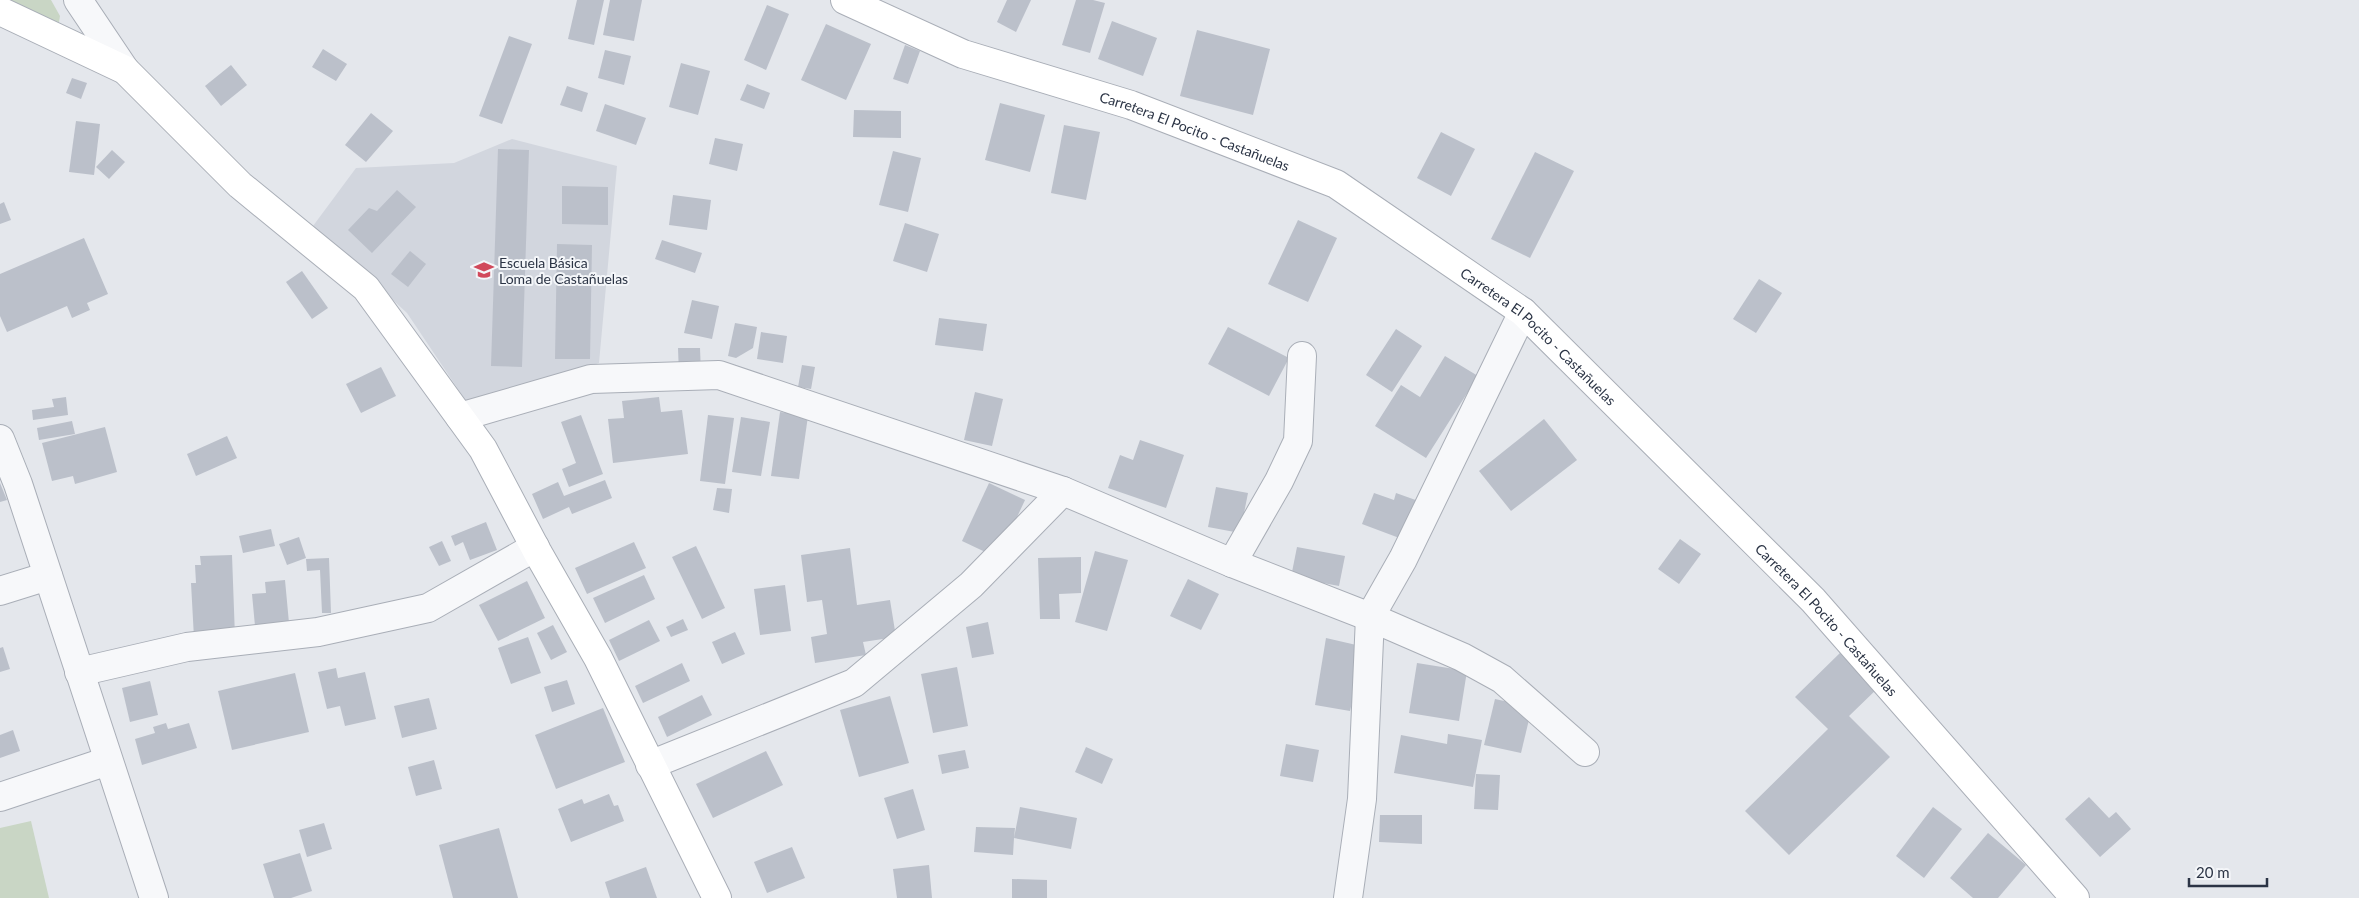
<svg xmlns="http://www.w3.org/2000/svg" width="2359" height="898" font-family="Lato,sans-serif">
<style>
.built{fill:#d2d6de}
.green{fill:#c9d6c5}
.building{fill:#bbc0ca}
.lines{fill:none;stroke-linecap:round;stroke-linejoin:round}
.street-casing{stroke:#a9aeb7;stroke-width:30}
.secondary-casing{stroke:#a9aeb7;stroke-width:30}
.street{stroke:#f7f8fa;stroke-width:28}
.secondary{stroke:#fff;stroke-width:28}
.labels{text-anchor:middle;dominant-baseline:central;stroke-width:4;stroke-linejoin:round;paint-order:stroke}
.street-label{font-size:14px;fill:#2b3445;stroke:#f4f6f9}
.poi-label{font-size:14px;fill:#2b3445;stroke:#f4f6f9;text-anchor:start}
</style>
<rect width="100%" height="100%" fill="#e4e7ec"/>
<polygon class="built" points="512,139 617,166 599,363 468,404 407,313 313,226 356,168 454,163"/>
<g class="green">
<polygon points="0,0 51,0 60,16 59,22 49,21"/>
<polygon points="31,821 49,898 0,898 0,828"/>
</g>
<g class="building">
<polygon points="577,0 604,0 594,45 568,39"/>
<polygon points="610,0 642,0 634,41 603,35"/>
<polygon points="1007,0 1031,0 1016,32 997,22"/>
<polygon points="1076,0 1093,0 1105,3 1090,53 1062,45"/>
<polygon points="767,5 789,14 766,70 744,60"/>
<polygon points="1112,21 1157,38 1143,76 1098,59"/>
<polygon points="826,24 871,44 846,100 801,80"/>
<polygon points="1197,30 1270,49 1253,115 1180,96"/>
<polygon points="509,36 532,44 502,124 479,116"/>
<polygon points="905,45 920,51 908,84 893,79"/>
<polygon points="323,49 347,64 336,81 312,67"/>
<polygon points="605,50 631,56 624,85 598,78"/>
<polygon points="681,63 710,71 698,115 669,107"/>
<polygon points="231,65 247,85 221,106 205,86"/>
<polygon points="72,78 87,83 81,99 66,93"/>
<polygon points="747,84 770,93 764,109 740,100"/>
<polygon points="567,86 588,93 582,112 560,105"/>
<polygon points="1000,103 1045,115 1030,172 985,160"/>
<polygon points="605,104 646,118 636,145 596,131"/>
<polygon points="854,110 901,111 901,138 853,137"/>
<polygon points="371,113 393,131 366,162 345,145"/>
<polygon points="76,121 100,124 94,175 69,172"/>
<polygon points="1064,125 1100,132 1086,200 1051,193"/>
<polygon points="1441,132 1475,149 1451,196 1417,178"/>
<polygon points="715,138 743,144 737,171 709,164"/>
<polygon points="498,149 529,150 522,367 491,366"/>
<polygon points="112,150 125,162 109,179 96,167"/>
<polygon points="893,151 921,158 908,212 879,205"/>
<polygon points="1535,152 1574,171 1530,258 1491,239"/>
<polygon points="562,186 608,187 608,225 562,224"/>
<polygon points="397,190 416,207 372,253 348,230 369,208 377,211"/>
<polygon points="673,195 711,200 707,230 669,225"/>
<polygon points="4,202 11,220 0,224 0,204"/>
<polygon points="1298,220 1337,238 1308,302 1268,284"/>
<polygon points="905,223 939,234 927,272 893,261"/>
<polygon points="84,238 108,294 87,303 90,310 72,318 67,306 7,332 0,316 0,274"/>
<polygon points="662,240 702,253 695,273 655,259"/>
<polygon points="557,244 592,245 590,359 555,359"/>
<polygon points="410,251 426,264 408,287 391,274"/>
<polygon points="302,271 328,308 312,319 286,282"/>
<polygon points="1759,279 1782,293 1756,333 1733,319"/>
<polygon points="692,300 719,306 712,339 684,333"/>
<polygon points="939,318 987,324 983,351 935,345"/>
<polygon points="735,323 757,327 753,348 736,358 728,356"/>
<polygon points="1228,327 1289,358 1269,396 1208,364"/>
<polygon points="1396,329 1422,346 1392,392 1366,375"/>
<polygon points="761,332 787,336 783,363 757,359"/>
<polygon points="678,348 700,348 701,374 679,375"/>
<polygon points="1445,356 1478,376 1426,458 1375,426 1401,385 1420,397"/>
<polygon points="802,365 815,367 811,389 798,387"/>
<polygon points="381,367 396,396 361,413 346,384"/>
<polygon points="975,392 1003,399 992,446 964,440"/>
<polygon points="66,397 68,415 33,420 32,410 54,407 52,399"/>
<polygon points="659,397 661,412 682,410 688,454 613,463 608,419 624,418 622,401"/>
<polygon points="780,412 808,416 799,479 771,476"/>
<polygon points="581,415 603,474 569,487 562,469 576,463 561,422"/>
<polygon points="708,415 734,418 725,484 700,481"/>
<polygon points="741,417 770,422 761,476 732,472"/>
<polygon points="1544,419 1577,460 1511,511 1479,471"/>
<polygon points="72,421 75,434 39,440 37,428"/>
<polygon points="105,427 117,472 75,484 73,476 52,481 42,443"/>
<polygon points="227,436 237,458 196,476 187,454"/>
<polygon points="1140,440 1184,455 1166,508 1108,488 1120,455 1133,460"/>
<polygon points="605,480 612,498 572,514 569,507 543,519 532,494 558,482 564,496"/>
<polygon points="0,483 7,500 0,502"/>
<polygon points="989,483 1025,500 998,558 962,541"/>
<polygon points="1216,487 1248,493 1240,533 1208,527"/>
<polygon points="717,488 732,489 729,513 713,510"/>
<polygon points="1374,493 1394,500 1396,493 1424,503 1410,542 1362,524"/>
<polygon points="486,522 497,550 470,560 463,542 455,546 451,536"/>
<polygon points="271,529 275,546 243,553 239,536"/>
<polygon points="299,537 306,558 287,565 279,544"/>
<polygon points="1680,539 1701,554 1679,584 1658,569"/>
<polygon points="442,541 451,561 439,566 429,547"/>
<polygon points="634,542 646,568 587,594 575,568"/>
<polygon points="696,546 725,608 702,619 672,557"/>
<polygon points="1297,547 1345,556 1339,586 1291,577"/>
<polygon points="850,548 857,605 890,600 896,637 863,642 866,655 815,663 811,637 827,634 822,600 807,602 801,555"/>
<polygon points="1095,551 1128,560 1107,631 1075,622"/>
<polygon points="232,555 235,637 194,638 191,583 196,583 195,565 201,565 200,556"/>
<polygon points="1081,557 1081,593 1059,594 1060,619 1040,619 1038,558"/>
<polygon points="329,558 331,613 322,613 320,570 307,571 306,559"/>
<polygon points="644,575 655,599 605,623 593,598"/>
<polygon points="1188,579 1219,594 1201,630 1170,616"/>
<polygon points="285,580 289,623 255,626 252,594 266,593 265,582"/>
<polygon points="527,581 545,618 498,641 479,605"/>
<polygon points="785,585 791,631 760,635 754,589"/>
<polygon points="683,619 688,630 671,637 666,627"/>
<polygon points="649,620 660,641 619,661 609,640"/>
<polygon points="988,622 994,654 972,658 966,627"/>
<polygon points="553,625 567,652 551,660 537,633"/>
<polygon points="735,632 745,654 722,664 712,642"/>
<polygon points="528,637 541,673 511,684 498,648"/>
<polygon points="1326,638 1365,647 1350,711 1315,705"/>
<polygon points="3,647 10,669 0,672 0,648"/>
<polygon points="1843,650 1879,687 1849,716 1890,757 1789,855 1745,811 1828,729 1795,697"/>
<polygon points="682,663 690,681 643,703 635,686"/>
<polygon points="1417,663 1467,671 1459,721 1409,713"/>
<polygon points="957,667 968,726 933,733 921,674"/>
<polygon points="336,668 338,678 365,672 376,719 345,726 340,706 327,709 318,672"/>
<polygon points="295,673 309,732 232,750 218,691"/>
<polygon points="567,680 575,704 552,712 544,687"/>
<polygon points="150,681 158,715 130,722 122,688"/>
<polygon points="702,695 712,715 667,737 658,717"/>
<polygon points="890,696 909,763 859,777 840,710"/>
<polygon points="429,698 437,729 402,738 394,706"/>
<polygon points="1495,699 1532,707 1521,753 1484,745"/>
<polygon points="603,708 625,762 556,789 535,735"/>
<polygon points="166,723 168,729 189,723 197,748 142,765 135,739 155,733 153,727"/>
<polygon points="13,730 20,751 0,758 0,735"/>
<polygon points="1448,734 1482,740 1473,787 1394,773 1401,735 1447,744"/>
<polygon points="1286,744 1319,750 1313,782 1280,776"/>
<polygon points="1086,747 1113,759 1102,784 1075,772"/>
<polygon points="965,750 969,768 942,774 938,755"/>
<polygon points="766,751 783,785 713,818 696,784"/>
<polygon points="434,760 442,789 416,796 408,767"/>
<polygon points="1476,774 1500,775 1498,810 1474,809"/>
<polygon points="913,789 925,830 897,839 884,798"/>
<polygon points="609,794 614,806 618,805 624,821 571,842 558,809 582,799 584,804"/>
<polygon points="2089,797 2109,818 2116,812 2131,829 2100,857 2065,819"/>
<polygon points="1020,807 1077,818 1071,849 1014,838 1013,855 974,852 976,827 1015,828 1014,838"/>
<polygon points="1933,807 1962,829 1924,878 1896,856"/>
<polygon points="1380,815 1422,815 1422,844 1379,842"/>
<polygon points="324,823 332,849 307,857 299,830"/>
<polygon points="499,828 518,898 453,898 439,845"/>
<polygon points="1988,833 2026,865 1998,898 1973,898 1950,878"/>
<polygon points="792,847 805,878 767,893 754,862"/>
<polygon points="300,853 312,891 291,898 274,898 263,864"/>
<polygon points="929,865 932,898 897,898 893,869"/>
<polygon points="646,867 657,898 610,898 605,882"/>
<polygon points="1012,879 1047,880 1047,898 1012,898"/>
</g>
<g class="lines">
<defs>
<g id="street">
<polyline points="78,0 125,70"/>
<polyline points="460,417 591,379 719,375 1063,491 1232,563 1370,617 1462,657 1502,679 1585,752"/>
<polyline points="0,439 18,484 154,898"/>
<polyline points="1232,563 1279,481 1298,441 1302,356"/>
<polyline points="0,591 48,576"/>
<polyline points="79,672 187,647 318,632 428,608 535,547"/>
<polyline points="650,765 854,683 971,585 1063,491"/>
<polyline points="0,797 108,761"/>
<polyline points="1348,898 1362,799 1370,617 1403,559 1523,312"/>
</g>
<g id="secondary">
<path id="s1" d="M845 0 963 54 1131 105 1336 184 1523 312 1813 600 2075 898"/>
<polyline points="0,11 125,70 240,185 366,288 483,449 538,553 598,658 717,898"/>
</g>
</defs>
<use href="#street" class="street-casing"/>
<use href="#secondary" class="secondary-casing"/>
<use href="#street" class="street"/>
<use href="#secondary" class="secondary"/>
</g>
<defs>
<symbol id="school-bare" viewBox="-9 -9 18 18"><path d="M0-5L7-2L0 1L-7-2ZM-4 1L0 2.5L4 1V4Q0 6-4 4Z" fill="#d1495b" stroke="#f4f6f9" stroke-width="2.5" paint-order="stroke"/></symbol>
</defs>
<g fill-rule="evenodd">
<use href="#school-bare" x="470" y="256" width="28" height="28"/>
</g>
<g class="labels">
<g class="street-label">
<text stroke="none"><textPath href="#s1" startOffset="374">Carretera El Pocito - Castañuelas</textPath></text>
<text stroke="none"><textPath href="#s1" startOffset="779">Carretera El Pocito - Castañuelas</textPath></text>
<text stroke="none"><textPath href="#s1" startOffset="1184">Carretera El Pocito - Castañuelas</textPath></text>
</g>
<g class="poi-label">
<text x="499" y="262">Escuela Básica<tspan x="499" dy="16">Loma de Castañuelas</tspan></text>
</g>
</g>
<path d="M2189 878v8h78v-8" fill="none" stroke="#2b3445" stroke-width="2.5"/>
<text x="2196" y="878" font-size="15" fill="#2b3445" stroke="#f4f6f9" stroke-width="4" paint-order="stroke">20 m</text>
</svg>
